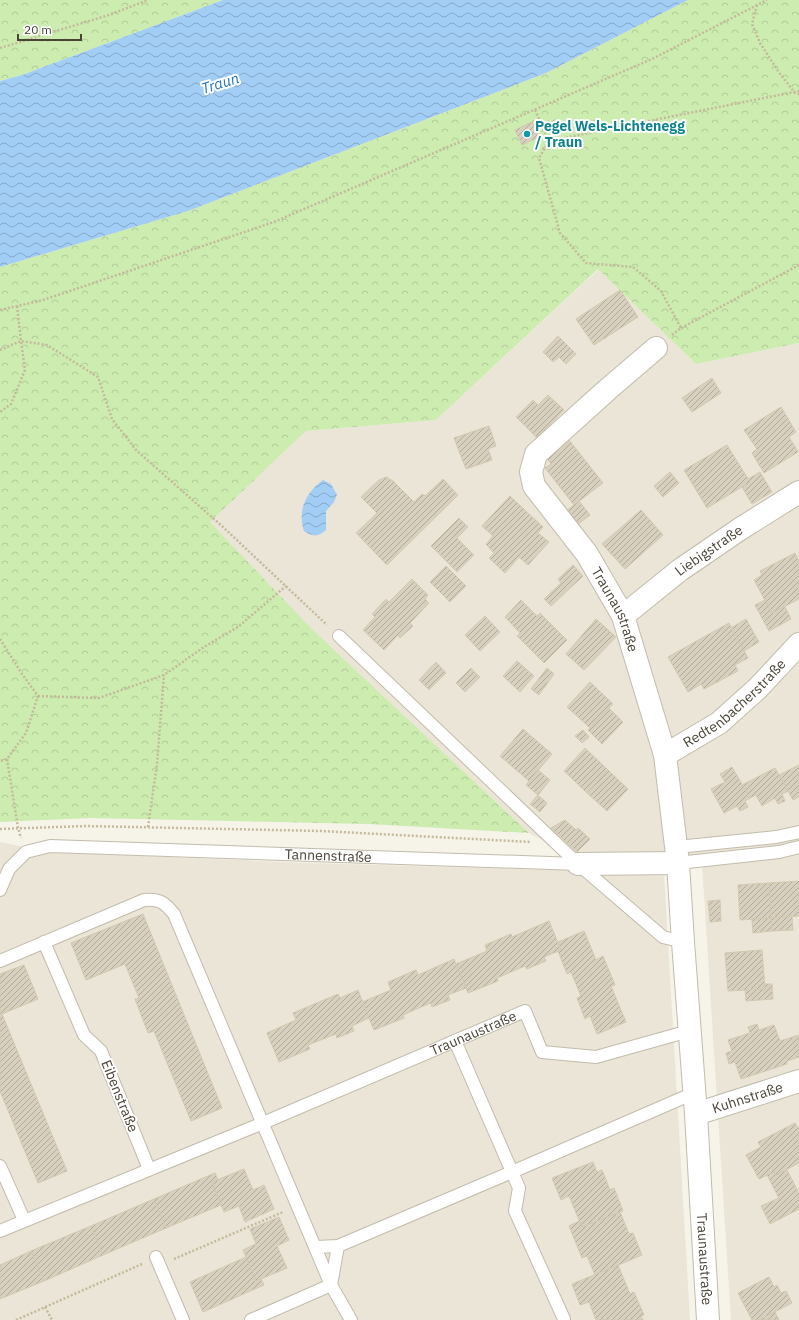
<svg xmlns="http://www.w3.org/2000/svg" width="799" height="1320" font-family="'IBM Plex Sans',sans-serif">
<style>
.residential{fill:#eae5d7}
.forest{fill:url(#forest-crowns)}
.water{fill:url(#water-waves)}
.building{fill:url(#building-hatch);stroke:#d3c8b0}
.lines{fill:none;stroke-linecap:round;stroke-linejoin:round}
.service-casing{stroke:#c2bcab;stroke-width:14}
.minor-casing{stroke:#c2bcab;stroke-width:24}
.path{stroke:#c5b99b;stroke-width:2.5;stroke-dasharray:2 2;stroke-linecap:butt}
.service{stroke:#fff;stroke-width:12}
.minor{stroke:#fff;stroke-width:22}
.culture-dot{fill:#0f9aa8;stroke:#fff;stroke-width:1.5}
.labels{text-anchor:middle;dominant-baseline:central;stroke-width:4;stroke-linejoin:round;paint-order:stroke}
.culture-label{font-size:14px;font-weight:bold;fill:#0d838f;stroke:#fff;text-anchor:start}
.street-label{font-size:14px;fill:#4a4437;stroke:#fff}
.water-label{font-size:15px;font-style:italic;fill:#2773be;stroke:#fff}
</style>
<defs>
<pattern id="forest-crowns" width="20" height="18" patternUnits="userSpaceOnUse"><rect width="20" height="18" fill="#ccecb0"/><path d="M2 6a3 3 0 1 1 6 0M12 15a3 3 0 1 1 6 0" fill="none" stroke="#b1cc98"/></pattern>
<pattern id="water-waves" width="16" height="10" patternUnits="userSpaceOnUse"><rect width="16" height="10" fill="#a2cdf5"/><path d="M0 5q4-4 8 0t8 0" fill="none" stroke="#86a8c7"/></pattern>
<pattern id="building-hatch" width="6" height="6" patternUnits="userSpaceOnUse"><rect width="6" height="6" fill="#d8d0be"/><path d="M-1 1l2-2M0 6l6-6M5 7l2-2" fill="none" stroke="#b1aa9b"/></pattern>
</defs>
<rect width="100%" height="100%" fill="#f6f3e9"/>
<g class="residential">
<polygon points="599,269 696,364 799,343 799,1320 731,1320 702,863 583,862 529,833 312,629 210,522 306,431 436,420"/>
<polygon points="0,842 49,852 307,863 664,873 690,1320 0,1320"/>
</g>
<g class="forest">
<polygon points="0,0 223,0 22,75 0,81"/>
<polygon points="688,0 799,0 799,343 696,364 598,269 436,420 306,431 210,522 312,629 529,833 369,824 90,818 0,822 0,267 188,211 546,73"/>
</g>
<g class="water">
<polygon points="223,0 688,0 546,73 188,211 0,267 0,81 22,75"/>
<path d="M323 480 331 484 337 495 334 502 326 511V530C318 537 313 537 304 531 297 511 306 492 323 480Z"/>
</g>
<g class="building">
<polygon points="532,122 539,137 522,145 515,130"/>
<polygon points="620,290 638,317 594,345 576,319"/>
<polygon points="558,336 576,354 566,364 559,357 553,362 543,352"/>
<polygon points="712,378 721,393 692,412 682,398"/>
<polygon points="548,395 564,410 537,438 516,417 533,400 538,405"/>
<polygon points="781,407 796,432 789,437 798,452 764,473 752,453 757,449 744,430"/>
<polygon points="489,426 496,446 488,449 492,460 466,469 454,438"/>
<polygon points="569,440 603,483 574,505 545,468 551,464 546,457"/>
<polygon points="727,445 750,482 707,508 684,470"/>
<polygon points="670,472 679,483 663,497 654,486"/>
<polygon points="760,472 772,492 752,504 742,487 750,482 748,479"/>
<polygon points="386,477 393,481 414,502 422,494 425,496 443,479 458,495 387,565 356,533 377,513 361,497 379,480"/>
<polygon points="510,496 543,527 538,533 549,542 528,565 519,557 505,573 489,558 494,553 486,544 493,536 482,526"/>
<polygon points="579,501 590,515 577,525 566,511"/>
<polygon points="641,510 663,535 625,569 602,544"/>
<polygon points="459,518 468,527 457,538 474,555 457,572 431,546"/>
<polygon points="795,553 799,561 799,599 772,613 754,580 762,575 760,571"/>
<polygon points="573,565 583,576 551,606 544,599 561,583 558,579"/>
<polygon points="446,566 466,586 450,602 430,582"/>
<polygon points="412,579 428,595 425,599 429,603 410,623 413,626 400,638 398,635 384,650 363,630 375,617 372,614 386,599 389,602"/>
<polygon points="521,600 537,616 520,633 505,617"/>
<polygon points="765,600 772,613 785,607 791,619 769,631 755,605"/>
<polygon points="540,613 567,640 544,663 517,636"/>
<polygon points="485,616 500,632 480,651 465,635"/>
<polygon points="596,619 616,637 584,670 566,654"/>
<polygon points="746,619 759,642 744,651 731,628"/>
<polygon points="729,623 748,658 735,665 738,671 704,689 701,684 688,692 668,657"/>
<polygon points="517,661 534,676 520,692 503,676"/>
<polygon points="436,662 446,673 429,690 419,680"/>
<polygon points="471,668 480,677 465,692 456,683"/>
<polygon points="547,668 554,674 539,695 531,689"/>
<polygon points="590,682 613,704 590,728 567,707"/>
<polygon points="609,708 623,722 602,744 588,730"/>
<polygon points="523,729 552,754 529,781 500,756"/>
<polygon points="583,730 589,737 582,743 575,736"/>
<polygon points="585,748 608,770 587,793 564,771"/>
<polygon points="799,765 799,797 793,800 779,775"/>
<polygon points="732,767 750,798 745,801 748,807 740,811 737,806 724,813 711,789 725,782 720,774"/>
<polygon points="775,768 788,791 782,794 785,801 778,804 775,798 762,806 756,795 750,798 742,785"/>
<polygon points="538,770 550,780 538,795 526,785"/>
<polygon points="608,770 628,789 607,811 587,793"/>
<polygon points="538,795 547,803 540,812 530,804"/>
<polygon points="565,820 576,830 578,828 590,839 577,852 551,828"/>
<polygon points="799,881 799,916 771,918 769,883"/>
<polygon points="769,883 771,918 740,920 738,885"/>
<polygon points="720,900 721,921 710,922 708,901"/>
<polygon points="143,914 222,1108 191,1121 154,1031 148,1033 135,999 139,998 125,964 86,980 71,943"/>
<polygon points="792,916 793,930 772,931 771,918"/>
<polygon points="771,918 772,931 753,933 752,919"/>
<polygon points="549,921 561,950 544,957 546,961 527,969 525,966 497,978 498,981 468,993 456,964 487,951 485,945 511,934 512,937"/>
<polygon points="584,931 596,960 603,956 615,985 611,986 626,1022 597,1034 590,1016 585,1019 577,998 581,996 571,972 567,974 558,951 561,950 558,942"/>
<polygon points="762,950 765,989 728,991 725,953"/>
<polygon points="454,959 466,988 448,995 450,1000 432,1007 431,1003 421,1007 403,1015 404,1018 374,1030 362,1002 391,990 388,982 416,970 418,975"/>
<polygon points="24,965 38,999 2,1014 67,1171 38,1183 0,1091 0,974"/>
<polygon points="764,984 772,984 773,999 746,1001 745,990 765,989"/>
<polygon points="358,990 369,1018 352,1026 354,1031 337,1038 336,1034 308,1045 310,1049 279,1062 267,1033 296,1020 293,1013 338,994 340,998"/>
<polygon points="757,1024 759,1030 774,1025 780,1041 799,1035 799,1057 787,1061 787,1064 741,1079 735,1062 729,1064 726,1053 732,1051 728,1040 750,1033 748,1027"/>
<polygon points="795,1123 799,1130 799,1163 776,1175 774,1172 759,1179 746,1155 761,1147 758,1142"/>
<polygon points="593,1162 597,1172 602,1170 610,1190 614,1188 623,1211 582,1227 569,1196 561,1200 552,1178"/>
<polygon points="244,1169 253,1190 264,1185 274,1209 245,1222 239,1206 224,1212 212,1182"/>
<polygon points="787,1170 799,1193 799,1209 770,1224 761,1206 779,1198 767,1175 774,1172 776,1175"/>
<polygon points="215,1173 218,1180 212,1182 221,1205 166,1228 154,1199"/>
<polygon points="154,1199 166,1228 103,1255 91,1226"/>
<polygon points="620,1212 629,1234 633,1233 642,1255 595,1275 587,1256 582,1258 569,1226 579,1221 582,1227"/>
<polygon points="279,1217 289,1240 277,1246 287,1268 256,1281 243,1250 256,1244 250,1229"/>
<polygon points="91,1226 103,1255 44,1281 31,1251"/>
<polygon points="31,1251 44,1281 0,1299 0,1265"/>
<polygon points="246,1257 256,1281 261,1279 264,1285 203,1312 190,1282"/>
<polygon points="618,1265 630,1294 634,1292 644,1315 641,1316 643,1320 596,1320 589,1302 580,1305 572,1284"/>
<polygon points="769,1277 774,1287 777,1285 781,1293 786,1291 792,1303 759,1320 752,1320 738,1293"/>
<polygon points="775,1312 779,1320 759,1320"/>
</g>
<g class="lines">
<defs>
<g id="service">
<polyline points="339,636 578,864 663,937 683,942"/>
<polyline points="677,847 776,837 799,832"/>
<polyline points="678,863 779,852 799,847"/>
<path id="s1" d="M0 890 9 869 26 852 50 846 578 864"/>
<polyline points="44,942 84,1035 101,1051 149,1169"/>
<path d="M0 961 144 900C160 899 164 902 174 914L331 1285 351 1320"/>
<polyline points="455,1041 519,1188 515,1211 564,1319"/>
<polyline points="0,1166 24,1220"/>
<path id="s2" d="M0 1231 263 1123 525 1011 542 1052 596 1057 689 1031"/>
<polyline points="316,1247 338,1246 512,1172 694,1093"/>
<polyline points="156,1257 183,1320"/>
<polyline points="331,1285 338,1246"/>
<polyline points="251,1320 331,1285"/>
</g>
<g id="minor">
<path id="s3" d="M656 348 607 390 536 454 531 472 534 486 587 554 623 616 665 755 678 863 683 942 696 1114 708 1320"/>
<path id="s4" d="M623 616 680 570 740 529 799 492"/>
<path id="s5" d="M665 755 719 723 758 688 799 644"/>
<polyline points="578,864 678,863"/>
<path id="s6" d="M696 1114 799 1081"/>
</g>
</defs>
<use href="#service" class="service-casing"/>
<use href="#minor" class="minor-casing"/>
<g class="path">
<polyline points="757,5 752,24 760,43 778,71 795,93 799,94"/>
<polyline points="0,48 109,15 148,0"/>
<polyline points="535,110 549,141"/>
<polyline points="17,306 21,341 47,345 98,377 112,419 137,451 223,527 327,625"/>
<polyline points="0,310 43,300 274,222 652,59 767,0"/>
<polyline points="681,328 799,265"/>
<polyline points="672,335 681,328 661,291 633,267 586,263 560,233 539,158 549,141 799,91"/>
<polyline points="0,350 21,341 25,370 11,404 0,412"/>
<polyline points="0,639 22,674 38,696 26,733 7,759 0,761"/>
<polyline points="38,696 99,698 164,675 204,647 238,627 286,586"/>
<polyline points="7,759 18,828 21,838"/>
<polyline points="148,827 157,764 164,675"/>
<polyline points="0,829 86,826 321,831 531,842"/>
<polyline points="174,1259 283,1212"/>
<polyline points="45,1307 52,1320"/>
<polyline points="16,1320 142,1264"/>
</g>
<use href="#service" class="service"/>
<use href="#minor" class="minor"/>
</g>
<circle class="culture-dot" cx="527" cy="134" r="4"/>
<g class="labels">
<g class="culture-label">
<text x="535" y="126">Pegel Wels-Lichtenegg<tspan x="535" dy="16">/ Traun</tspan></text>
</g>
<g class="street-label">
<text stroke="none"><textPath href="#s4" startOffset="108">Liebigstraße</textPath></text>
<text stroke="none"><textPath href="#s3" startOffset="342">Traunaustraße</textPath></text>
<text stroke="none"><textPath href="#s5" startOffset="87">Redtenbacherstraße</textPath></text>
<text stroke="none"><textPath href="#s1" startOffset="350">Tannenstraße</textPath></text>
<text stroke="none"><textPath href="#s2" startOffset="513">Traunaustraße</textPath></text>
<text transform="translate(120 1096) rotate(68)">Eibenstraße</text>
<text stroke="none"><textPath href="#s6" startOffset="54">Kuhnstraße</textPath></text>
<text stroke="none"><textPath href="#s3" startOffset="1002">Traunaustraße</textPath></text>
</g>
<g class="water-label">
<text transform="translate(220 83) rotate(-17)">Traun</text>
</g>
</g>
<path d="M18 34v6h63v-6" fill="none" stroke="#4a4437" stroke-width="2"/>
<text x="24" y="34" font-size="12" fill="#4a4437" stroke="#ffffff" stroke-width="3" paint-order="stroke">20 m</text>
</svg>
